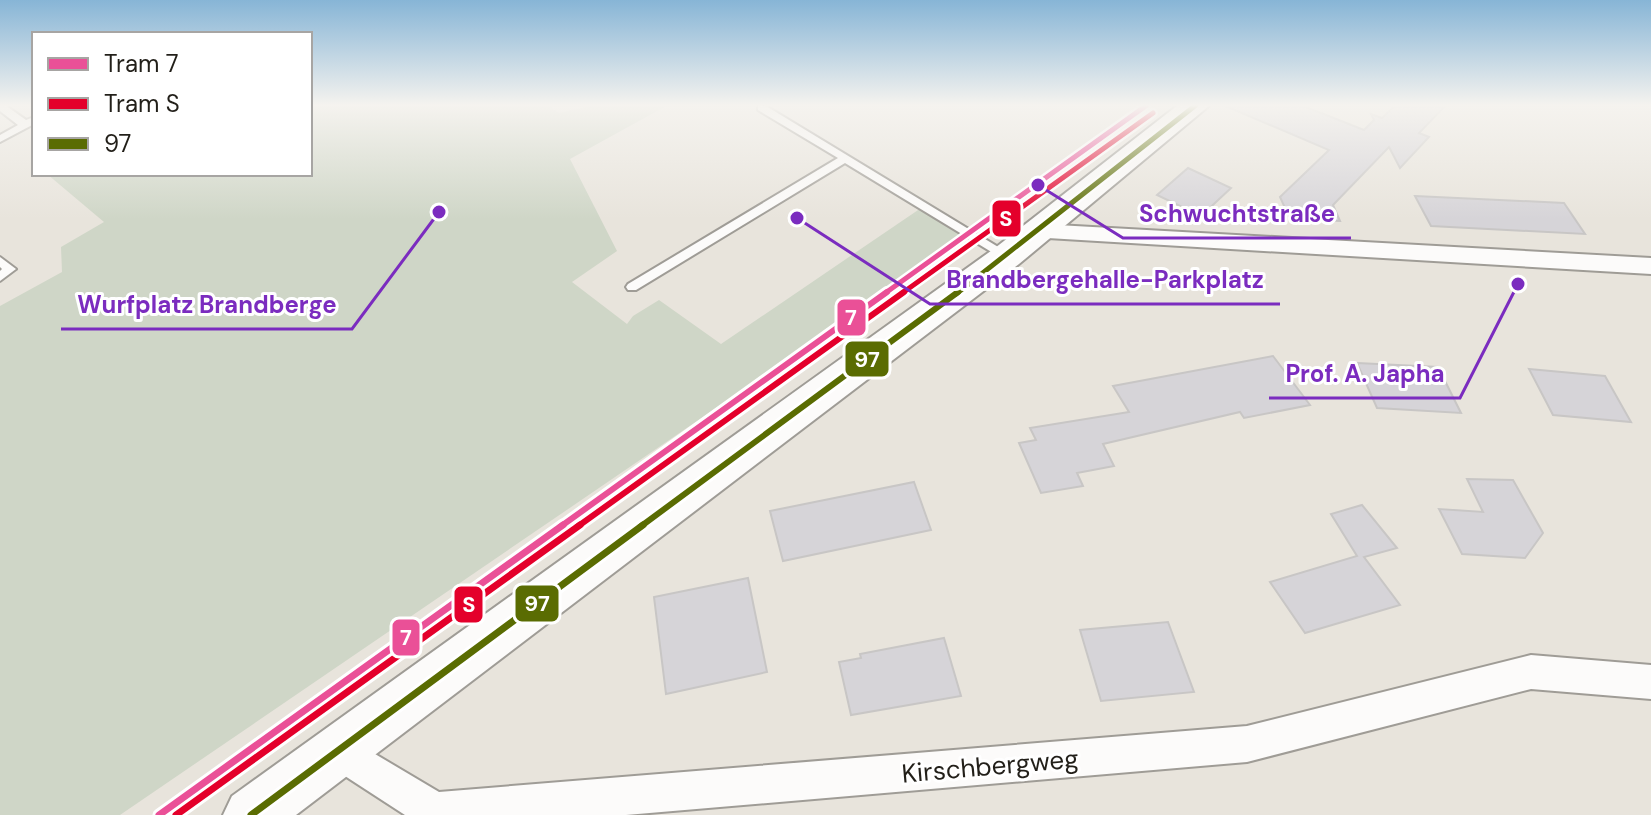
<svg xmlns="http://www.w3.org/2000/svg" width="1651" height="815" font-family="'DM Sans',sans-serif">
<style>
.green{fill:#cfd6c7}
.building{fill:#d6d4d8;stroke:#c8c6c5;stroke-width:2}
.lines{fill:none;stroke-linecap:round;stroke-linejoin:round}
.lane-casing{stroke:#9f9c96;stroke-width:4}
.street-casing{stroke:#9f9c96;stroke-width:4}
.secondary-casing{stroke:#9f9c96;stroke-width:4}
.lane{fill:#fcfbfa;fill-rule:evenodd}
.street{fill:#fcfbfa;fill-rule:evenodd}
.secondary{fill:#fcfbfa;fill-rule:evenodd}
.bus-1-far2-casing{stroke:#fff;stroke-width:10}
.bus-1-far1-casing{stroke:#fff;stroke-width:12}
.bus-1-casing{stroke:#fff;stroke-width:13}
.bus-1-far2{stroke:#5a6c02;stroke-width:5}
.bus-1-far1{stroke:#5a6c02;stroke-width:6}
.bus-1{stroke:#5a6c02;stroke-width:7}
.tram-1-far2-casing{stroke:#fff;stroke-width:10}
.tram-1-far1-casing{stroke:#fff;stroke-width:12}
.tram-1-casing{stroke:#fff;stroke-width:13}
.tram-2-far2-casing{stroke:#fff;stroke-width:10}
.tram-2-far1-casing{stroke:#fff;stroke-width:12}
.tram-2-casing{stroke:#fff;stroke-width:13}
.tram-1-far2{stroke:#ea5097;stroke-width:5}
.tram-1-far1{stroke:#ea5097;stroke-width:6}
.tram-1{stroke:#ea5097;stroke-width:7}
.tram-2-far2{stroke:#e4002b;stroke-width:5}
.tram-2-far1{stroke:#e4002b;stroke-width:6}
.tram-2{stroke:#e4002b;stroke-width:7}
.labels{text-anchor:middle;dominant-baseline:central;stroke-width:6;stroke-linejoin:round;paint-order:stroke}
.near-street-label{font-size:26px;fill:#221f19;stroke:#fff}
.leader{fill:none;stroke:#7b2cbf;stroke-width:3}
.callout-dot{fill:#7b2cbf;stroke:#fff;stroke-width:3}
.callout-label{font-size:24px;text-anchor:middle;font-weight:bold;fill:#7b2cbf;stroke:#fff;stroke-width:6;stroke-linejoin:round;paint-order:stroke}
.line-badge{stroke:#fff;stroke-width:3}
.badge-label{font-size:22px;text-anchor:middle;font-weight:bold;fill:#fff}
</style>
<rect width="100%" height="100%" fill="#e8e4dc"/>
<polygon class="green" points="310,105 547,105 559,113 595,105 668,105 570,159 617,251 572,282 627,324 633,316 659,300 721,344 924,206 971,234 120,815 0,815 0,306 62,272 61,247 104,222 47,174 310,174"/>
<g class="building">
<polygon points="1223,105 1301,105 1364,130 1374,120 1371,114 1382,118 1396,105 1446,105 1419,133 1429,137 1400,168 1389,147 1333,205 1340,221 1290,219 1280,197 1329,150"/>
<polygon points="1188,168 1231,188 1201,216 1157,195"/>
<polygon points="1415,196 1564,203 1585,234 1431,226"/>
<polygon points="1273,356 1310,405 1244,418 1240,412 1103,444 1114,466 1077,473 1083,486 1041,493 1019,443 1036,440 1030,428 1129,412 1113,386"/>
<polygon points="1357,363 1438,367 1461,413 1377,408"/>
<polygon points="1529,369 1605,376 1631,422 1553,415"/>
<polygon points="1467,479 1513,480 1543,533 1525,558 1462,554 1439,509 1483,512"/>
<polygon points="914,482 931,530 783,561 770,511"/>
<polygon points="1362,505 1397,548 1364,557 1400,605 1305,633 1270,582 1357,556 1331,514"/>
<polygon points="748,578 767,672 666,694 654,597"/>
<polygon points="1168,622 1194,692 1101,701 1080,630"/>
<polygon points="944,638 961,696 851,715 839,662 861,658 860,654"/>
</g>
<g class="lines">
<defs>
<g id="lane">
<polygon points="0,105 5,105 26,120 34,117 34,124 0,142 0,135 18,125 0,111"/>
<polygon points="758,106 766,106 1013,256 1007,260 1003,259 845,163 636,290 628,290 626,287 628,284 838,158 758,110"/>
<polygon points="0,257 16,269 0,281 0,271 2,269 0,267"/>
</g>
<g id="street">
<polygon points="1039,224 1651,258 1651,274 1031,237 1027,232 1031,227"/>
<polygon points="1531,655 1651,665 1651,699 1531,689 1247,762 626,815 405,815 325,763 320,750 325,737 338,732 439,792 1247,726"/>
</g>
<polygon id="secondary" points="1178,105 1210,105 1019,264 296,815 223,815 232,796 995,248"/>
</defs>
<use href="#lane" class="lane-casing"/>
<use href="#street" class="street-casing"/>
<use href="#secondary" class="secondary-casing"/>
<use href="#lane" class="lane"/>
<use href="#street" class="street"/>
<use href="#secondary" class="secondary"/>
<defs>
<polyline id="bus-1-far2" points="956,294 1196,105"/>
<polyline id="bus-1-far1" points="640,527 958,292"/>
<polyline id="bus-1" points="251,815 643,525"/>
</defs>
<use href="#bus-1-far2" class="bus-1-far2-casing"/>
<use href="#bus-1-far1" class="bus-1-far1-casing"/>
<use href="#bus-1" class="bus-1-casing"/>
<use href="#bus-1-far2" class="bus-1-far2"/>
<use href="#bus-1-far1" class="bus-1-far1"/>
<use href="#bus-1" class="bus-1"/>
<defs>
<polyline id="tram-1-far2" points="884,294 1147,105"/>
<polyline id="tram-1-far1" points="560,527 887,292"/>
<polyline id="tram-1" points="159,815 563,525"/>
<polyline id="tram-2-far2" points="901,294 1153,113"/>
<polyline id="tram-2-far1" points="577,527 904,292"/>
<polyline id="tram-2" points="176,815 580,525"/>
</defs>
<use href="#tram-1-far2" class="tram-1-far2-casing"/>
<use href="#tram-1-far1" class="tram-1-far1-casing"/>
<use href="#tram-1" class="tram-1-casing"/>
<use href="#tram-2-far2" class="tram-2-far2-casing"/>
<use href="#tram-2-far1" class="tram-2-far1-casing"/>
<use href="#tram-2" class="tram-2-casing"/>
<use href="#tram-1-far2" class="tram-1-far2"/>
<use href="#tram-1-far1" class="tram-1-far1"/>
<use href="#tram-1" class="tram-1"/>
<use href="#tram-2-far2" class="tram-2-far2"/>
<use href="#tram-2-far1" class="tram-2-far1"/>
<use href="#tram-2" class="tram-2"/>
</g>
<linearGradient id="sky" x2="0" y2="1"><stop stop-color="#87b5d6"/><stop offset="0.48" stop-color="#f5f3ef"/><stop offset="1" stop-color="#f5f3ef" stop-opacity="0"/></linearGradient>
<rect width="1651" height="219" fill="url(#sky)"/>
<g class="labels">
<g class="near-street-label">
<text transform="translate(990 766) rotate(-5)">Kirschbergweg</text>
</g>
</g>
<path class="leader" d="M1038 185L1123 238H1351M797 218L930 304H1280M439 212L352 329H61M1518 284L1460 398H1269"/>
<g class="callout-dot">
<circle cx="1038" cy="185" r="8"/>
<circle cx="797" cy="218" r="8"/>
<circle cx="439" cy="212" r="8"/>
<circle cx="1518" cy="284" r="8"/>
</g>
<g class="callout-label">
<text x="1237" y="222">Schwuchtstraße</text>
<text x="1105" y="288">Brandbergehalle-Parkplatz</text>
<text x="207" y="313">Wurfplatz Brandberge</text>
<text x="1365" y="382">Prof. A. Japha</text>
</g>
<g class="line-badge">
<rect x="991" y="199" width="31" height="39" rx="8" fill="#e4002b"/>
<rect x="836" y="298" width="31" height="39" rx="8" fill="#ea5097"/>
<rect x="844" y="340" width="46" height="38" rx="8" fill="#5a6c02"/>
<rect x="514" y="584" width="46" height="39" rx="8" fill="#5a6c02"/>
<rect x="453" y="585" width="31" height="39" rx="8" fill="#e4002b"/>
<rect x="391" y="618" width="30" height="39" rx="8" fill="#ea5097"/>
</g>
<g class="badge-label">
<text x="1006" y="226">S</text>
<text x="851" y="325">7</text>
<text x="867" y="367">97</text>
<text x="537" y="611">97</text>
<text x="469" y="612">S</text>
<text x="406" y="645">7</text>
</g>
<rect x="32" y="32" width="280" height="144" fill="#ffffff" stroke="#a7a5a3" stroke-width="2"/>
<rect x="48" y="58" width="40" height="12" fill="#ea5097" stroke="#a7a5a3" stroke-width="2"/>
<text x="104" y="72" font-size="24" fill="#221f19">Tram 7</text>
<rect x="48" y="98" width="40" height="12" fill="#e4002b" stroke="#a7a5a3" stroke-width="2"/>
<text x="104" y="112" font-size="24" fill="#221f19">Tram S</text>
<rect x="48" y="138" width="40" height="12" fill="#5a6c02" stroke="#a7a5a3" stroke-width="2"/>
<text x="104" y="152" font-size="24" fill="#221f19">97</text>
</svg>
